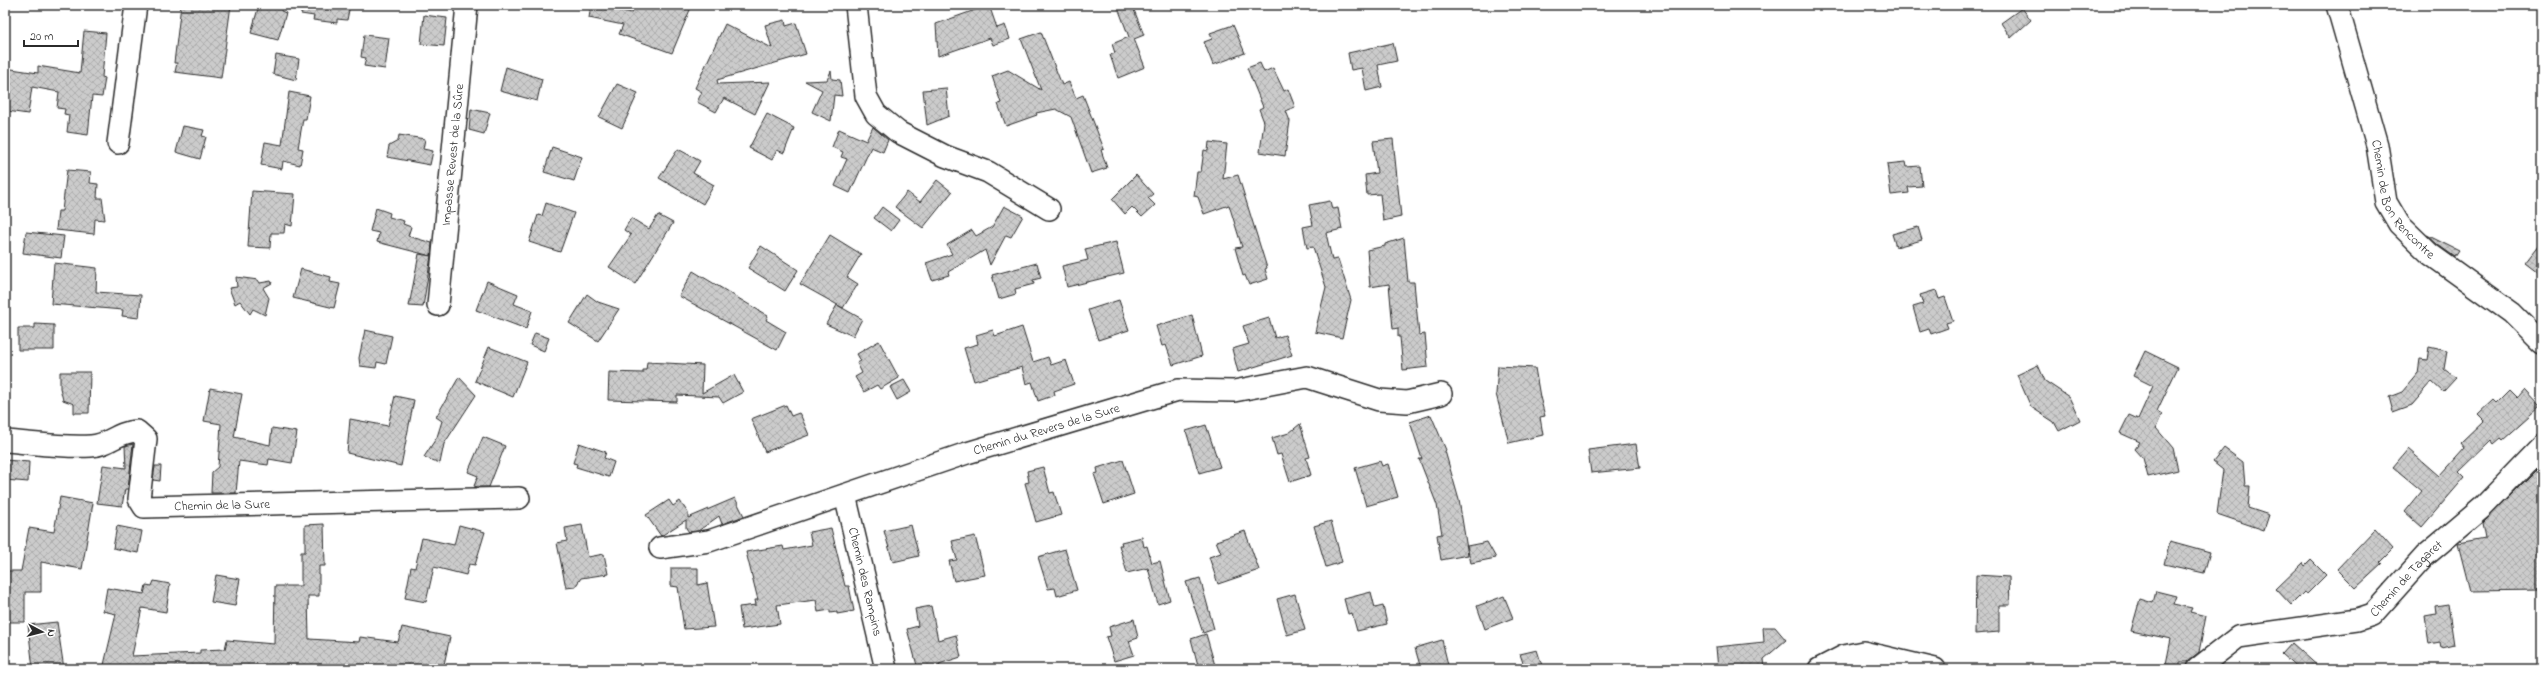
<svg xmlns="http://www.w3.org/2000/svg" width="2547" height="674" font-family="'Indie Flower',sans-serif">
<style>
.building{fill:url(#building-cross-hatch);stroke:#2b2b2b}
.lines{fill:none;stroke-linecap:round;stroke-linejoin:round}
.minor-casing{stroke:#2b2b2b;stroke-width:24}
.minor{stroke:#fff;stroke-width:21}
.labels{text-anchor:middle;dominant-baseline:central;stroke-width:3;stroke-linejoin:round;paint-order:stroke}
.street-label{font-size:13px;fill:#2b2b2b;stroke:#fff}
</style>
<defs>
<pattern id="building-cross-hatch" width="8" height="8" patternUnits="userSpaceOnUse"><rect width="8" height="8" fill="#cbcbcb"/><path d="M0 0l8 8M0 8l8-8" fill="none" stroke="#aeaeae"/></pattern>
</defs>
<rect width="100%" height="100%" fill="#fff"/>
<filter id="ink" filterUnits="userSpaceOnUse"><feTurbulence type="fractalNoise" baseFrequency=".025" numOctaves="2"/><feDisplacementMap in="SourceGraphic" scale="8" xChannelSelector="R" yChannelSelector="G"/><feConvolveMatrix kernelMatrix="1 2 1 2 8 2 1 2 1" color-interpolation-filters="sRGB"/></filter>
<g filter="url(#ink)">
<g class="building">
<polygon points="181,5 231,5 221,78 175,72 177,63 174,63"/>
<polygon points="259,5 282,5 281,11 286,13 278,40 251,33"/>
<polygon points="301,5 350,5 347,20 337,19 337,23 313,20 314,16 301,14"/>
<polygon points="591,5 632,13 635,5 692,5 672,53 619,34 623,25 589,18"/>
<polygon points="989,5 997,28 1005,25 1010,39 993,45 990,38 938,56 936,24"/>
<polygon points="1117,5 1132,5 1144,35 1134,39 1145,67 1118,78 1110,55 1115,53 1112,44 1129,37"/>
<polygon points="2022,8 2031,20 2011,38 2001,23"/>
<polygon points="424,15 447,18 444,46 421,44"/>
<polygon points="785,20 786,26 796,23 806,54 717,80 718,84 770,82 755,114 724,98 716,112 697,102 702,92 695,88 725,24 772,48 765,25"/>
<polygon points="1233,25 1245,53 1213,65 1204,42 1212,39 1210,33"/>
<polygon points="84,31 106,33 102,77 105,78 102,97 92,96 88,135 67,132 69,115 64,114 65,109 57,108 59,92 32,87 28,114 7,111 9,93 5,93 5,68 38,73 38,66 80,73"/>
<polygon points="1041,32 1062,85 1069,82 1076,98 1083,95 1104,149 1101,150 1107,168 1091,173 1071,117 1056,109 1036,113 1037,115 1006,126 998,104 1001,103 992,76 1008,70 1041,90 1021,39"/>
<polygon points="364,35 389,38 385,69 364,66 366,58 361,57"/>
<polygon points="1393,43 1397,61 1378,65 1382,87 1366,91 1362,68 1351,70 1348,53"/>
<polygon points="276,55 299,59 296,80 273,74"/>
<polygon points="1260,63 1264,72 1273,68 1284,91 1288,89 1295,107 1286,111 1290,121 1285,156 1260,152 1264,122 1259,109 1263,107 1247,68"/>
<polygon points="506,67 542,79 537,101 500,91"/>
<polygon points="831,71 832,79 840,80 842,96 834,95 831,121 812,112 822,90 805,81 827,80"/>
<polygon points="617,84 638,93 622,128 599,117"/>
<polygon points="946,88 949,116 927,125 923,90"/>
<polygon points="289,92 310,96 306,119 303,119 298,148 303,149 300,165 283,161 282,169 261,165 265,142 282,145"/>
<polygon points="471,109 490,113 484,134 469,130"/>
<polygon points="767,114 794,128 784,153 777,150 772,160 749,148"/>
<polygon points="183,126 204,130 202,136 206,137 200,159 176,152"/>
<polygon points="873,127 888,140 883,152 871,147 850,193 835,186 847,159 841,157 843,152 832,147 839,129 866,141"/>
<polygon points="399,135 425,139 423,149 433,151 430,165 387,157 389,146 398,141"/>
<polygon points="1393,139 1401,217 1383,221 1380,194 1367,195 1365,175 1377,173 1373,141"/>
<polygon points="1209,142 1227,144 1223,179 1238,175 1267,268 1265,269 1268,279 1249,285 1245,275 1243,276 1235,248 1242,247 1229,205 1204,214 1198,197 1194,196 1197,172 1201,172 1204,150 1208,151"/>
<polygon points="552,147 582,157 574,181 544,172"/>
<polygon points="678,149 700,161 693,173 714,185 703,204 659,178"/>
<polygon points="1905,162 1906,167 1920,166 1922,186 1908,187 1909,193 1891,195 1887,164"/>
<polygon points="67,170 91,172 90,183 98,184 97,198 102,198 105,220 95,219 94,234 56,230 58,211 62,211"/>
<polygon points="1136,175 1153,194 1148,198 1155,205 1142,217 1132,207 1125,214 1112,199"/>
<polygon points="937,180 952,192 923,228 895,207 907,192 920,202"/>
<polygon points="252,191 295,194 292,226 285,224 284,233 271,233 270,248 248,247"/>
<polygon points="1330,201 1332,209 1338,208 1342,229 1326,233 1332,260 1338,259 1351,300 1342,338 1315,332 1326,287 1313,247 1307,248 1303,227 1313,225 1309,205"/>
<polygon points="546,203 574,213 560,252 529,242 538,215 542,216"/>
<polygon points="1004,206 1023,216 1011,237 1006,235 990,265 985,250 948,272 949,275 932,280 926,263 952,254 947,245 972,230 976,236 992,227"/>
<polygon points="882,207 899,220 891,231 874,218"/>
<polygon points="376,208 390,213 389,217 404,221 403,224 411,227 408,236 432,243 431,256 377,242 379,233 370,231"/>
<polygon points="658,215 673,223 635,284 609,267 631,235 624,230 631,218 649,229"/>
<polygon points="1918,227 1922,240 1896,247 1892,234"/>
<polygon points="26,232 64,236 61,258 23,253"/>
<polygon points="830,235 861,254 847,277 858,284 843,308 800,284"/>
<polygon points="2427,235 2459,251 2455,257 2438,245"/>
<polygon points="1404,238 1408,282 1414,282 1419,335 1425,334 1428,367 1403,370 1400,337 1398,337 1398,328 1393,329 1389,284 1370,287 1367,250 1385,246 1385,244"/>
<polygon points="2542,240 2542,275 2525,262"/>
<polygon points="1116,242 1124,273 1067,287 1062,266 1088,260 1085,249"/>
<polygon points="761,246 798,270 785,291 748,268"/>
<polygon points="419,254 431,256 423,307 409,306"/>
<polygon points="54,263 97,268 96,292 141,295 139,318 122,316 123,310 51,304"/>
<polygon points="1037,263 1041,278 1033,280 1034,284 1015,289 1016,294 999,299 992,275"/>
<polygon points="301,269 331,277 330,282 340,284 334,308 293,298"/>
<polygon points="693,271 768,316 766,320 786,332 777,350 679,296"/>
<polygon points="236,277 258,280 260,283 271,281 272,283 263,288 269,298 265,315 253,309 250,314 240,301 235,304 229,288 237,287"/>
<polygon points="487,281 518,294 514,304 532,311 526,329 476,310"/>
<polygon points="1936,290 1939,299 1945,297 1953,321 1946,323 1948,328 1931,334 1929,329 1920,332 1913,307 1923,304 1920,295"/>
<polygon points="587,294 598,302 619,309 598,341 569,323"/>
<polygon points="1119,300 1129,330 1098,340 1088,310"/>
<polygon points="837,305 862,319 853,336 826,324"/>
<polygon points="1192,315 1202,356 1173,365 1166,345 1162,346 1156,326"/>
<polygon points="1269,318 1275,338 1285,335 1292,355 1238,372 1232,349 1249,344 1243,326"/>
<polygon points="35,324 54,325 54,350 18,350 18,328 35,328"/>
<polygon points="1022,327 1033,362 1048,357 1051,365 1066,360 1074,384 1054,391 1055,395 1038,401 1032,382 1026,384 1022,367 974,381 964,348 978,344 976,335 993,330 995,336"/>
<polygon points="365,330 392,336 386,364 377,362 376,368 360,366 359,358"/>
<polygon points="535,333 549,338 544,351 530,345"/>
<polygon points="879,341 899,378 880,389 877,385 864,392 855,377 862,373 857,363 861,361 857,354"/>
<polygon points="489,347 527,362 513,397 475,381"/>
<polygon points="2429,347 2447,351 2444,369 2456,378 2443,392 2432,382 2412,405 2393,412 2389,397 2402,392 2418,373 2420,359 2427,360"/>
<polygon points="2145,351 2178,367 2157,411 2162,414 2156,428 2173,448 2178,470 2148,477 2143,458 2135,449 2140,442 2120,433 2129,415 2138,419 2153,386 2133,376"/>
<polygon points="647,362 703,365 702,393 734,375 743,392 723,403 719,397 677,395 677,402 608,400 609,372 643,373 643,370 646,370"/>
<polygon points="2038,365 2045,381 2069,397 2080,420 2059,431 2054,422 2031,407 2017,375"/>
<polygon points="1498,366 1535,368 1540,397 1545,416 1540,417 1543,435 1509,443 1496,394"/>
<polygon points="60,372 90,372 89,413 74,413 74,404 63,400 60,388"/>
<polygon points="459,377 476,395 444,444 440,463 424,457 437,437 442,421 436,417"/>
<polygon points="904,380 911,392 897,400 890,387"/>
<polygon points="210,388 242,394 234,437 270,445 272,428 297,432 292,463 269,459 268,465 239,461 236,493 211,493 212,472 218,467 221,424 204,421"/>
<polygon points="2509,390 2517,398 2524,390 2540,407 2503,440 2501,438 2494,444 2491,440 2459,471 2465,477 2422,527 2405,512 2422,491 2393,467 2408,449 2439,476 2464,448 2460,443 2484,420 2478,414 2493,400 2496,403"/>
<polygon points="395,396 414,400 401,466 347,453 350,419 388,426"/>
<polygon points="786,405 791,416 799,413 801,416 809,435 765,452 751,419"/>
<polygon points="1431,415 1446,450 1445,451 1459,500 1468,555 1441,560 1437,535 1442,534 1437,505 1419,459 1422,459 1410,422"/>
<polygon points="1300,424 1310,457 1306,458 1311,475 1290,482 1281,454 1277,455 1272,438 1289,433"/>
<polygon points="1206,425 1220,467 1199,473 1186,431"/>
<polygon points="483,437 505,446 489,487 478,487 474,486 478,476 468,472"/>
<polygon points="579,443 606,452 604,458 614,462 609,477 576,467 577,464 573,463"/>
<polygon points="133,444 128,489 125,489 122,506 97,503 103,465 126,468 125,446"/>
<polygon points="1636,444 1640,468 1591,473 1588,450"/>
<polygon points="2224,448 2243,462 2245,486 2250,486 2248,508 2269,515 2264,530 2217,514 2223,470 2213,462"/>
<polygon points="5,460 29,462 28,482 5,480"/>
<polygon points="1123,460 1134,494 1104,504 1094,474 1098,473 1097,468"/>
<polygon points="1380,461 1382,466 1388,464 1398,497 1366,506 1355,468"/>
<polygon points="155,466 161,466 160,481 153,480"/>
<polygon points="1043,467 1050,493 1054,492 1061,515 1036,522 1025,483 1029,482 1027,471"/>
<polygon points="2537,469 2542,590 2470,591 2458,544 2485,539 2482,524"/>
<polygon points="60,497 93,503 82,569 41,562 41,592 25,592 25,622 5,622 5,571 21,571 29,528 54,532"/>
<polygon points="735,498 744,516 722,524 719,516 698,531 689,532 686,528 686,520 661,536 646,515 669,500 673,506 680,501 688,513 688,518"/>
<polygon points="1331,521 1342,562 1326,567 1314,526"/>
<polygon points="324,524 325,566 319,566 319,596 308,596 309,639 359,642 360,637 398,642 402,627 450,637 443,669 103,669 116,614 103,611 107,588 144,594 146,585 152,586 154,581 170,584 166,612 142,608 132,656 200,653 200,650 225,649 227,640 274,644 275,586 301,586 301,552 305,552 305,525"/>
<polygon points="459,525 485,532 475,565 469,564 466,575 434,567 426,602 405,598 411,567 415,568 422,538 454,545"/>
<polygon points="582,525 588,557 604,554 608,574 581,578 575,587 566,588 557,543 567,541 565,528"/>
<polygon points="911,525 919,556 893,562 884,531"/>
<polygon points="117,526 142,531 138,553 113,548"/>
<polygon points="831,528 845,586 849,586 854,611 837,614 837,612 830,613 830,610 818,612 816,600 777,605 780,624 742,629 739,607 756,605 755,600 758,600 746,552 783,546 784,550 812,545 809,532"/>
<polygon points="2375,529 2393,549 2380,562 2382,564 2356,588 2337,569"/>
<polygon points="1245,531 1259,570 1218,584 1209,557 1221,553 1216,541"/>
<polygon points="975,536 985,575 954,581 949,561 957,560 952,541"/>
<polygon points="1142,537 1144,547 1147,546 1152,563 1160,561 1170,600 1158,604 1148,568 1127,573 1119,545 1122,545 1121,542"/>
<polygon points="2170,541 2210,552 2204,573 2164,564"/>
<polygon points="1487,542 1496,558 1471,563 1467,546"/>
<polygon points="1065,549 1077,590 1057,596 1055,588 1048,589 1038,557"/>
<polygon points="2311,560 2326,575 2307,594 2304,592 2291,605 2276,589 2303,563 2305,566"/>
<polygon points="671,568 698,568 698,585 707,583 714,627 684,629 678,587 671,586"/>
<polygon points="216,575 240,579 235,606 211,602"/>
<polygon points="1976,575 2009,577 2010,605 1999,605 1999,632 1975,634"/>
<polygon points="1200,578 1214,629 1203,633 1186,582"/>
<polygon points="2156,591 2176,596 2173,604 2192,608 2190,612 2206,616 2199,652 2187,662 2180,662 2180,668 2165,669 2171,639 2131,631 2140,599 2153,603"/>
<polygon points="1371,592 1375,608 1383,606 1387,624 1357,631 1352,613 1348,614 1344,599"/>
<polygon points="1295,594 1305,630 1287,635 1277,599"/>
<polygon points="1504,596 1513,618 1485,629 1477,606"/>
<polygon points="2448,604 2454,645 2441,648 2440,642 2429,644 2425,616 2436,614 2435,606"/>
<polygon points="931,606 938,640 956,635 961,657 939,664 941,669 918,669 907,629 918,626 915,609"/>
<polygon points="1134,619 1138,638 1129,641 1134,655 1114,661 1106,637 1111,636 1109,627"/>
<polygon points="57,622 64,669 33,669 28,625"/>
<polygon points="1763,627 1775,627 1786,640 1764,659 1765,669 1718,669 1716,647 1764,642"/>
<polygon points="1206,634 1216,669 1199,669 1191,639"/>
<polygon points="1442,640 1449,669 1421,669 1415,648"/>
<polygon points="2292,643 2321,669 2299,669 2282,654"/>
<polygon points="1537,650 1543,669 1525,669 1520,654"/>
</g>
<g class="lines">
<defs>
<g id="minor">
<polyline points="856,5 866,96 876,114 898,132 945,156 988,172 1049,209"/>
<path id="s1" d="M2337 5 2377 145 2386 202 2399 224 2430 254 2512 313 2542 343"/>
<polyline points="118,143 136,5"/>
<path id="s2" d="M438 305 467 5"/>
<path id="s3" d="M5 441C33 443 63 448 91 446 110 445 116 432 137 431L146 439 139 499 144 507 519 498"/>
<path id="s4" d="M845 495 886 669"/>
<path id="s5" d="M660 548 709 541 967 453 1178 390 1234 391 1307 377 1379 400 1407 402 1441 394"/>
<polyline points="1819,669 1844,656 1863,652 1935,669"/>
<path id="s6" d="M2197 669 2238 637 2357 620 2372 615 2425 556 2483 507 2542 446"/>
</g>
</defs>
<use href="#minor" class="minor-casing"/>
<use href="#minor" class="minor"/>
</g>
</g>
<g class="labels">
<g class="street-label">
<text stroke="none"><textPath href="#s2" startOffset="151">Impasse Revest de la Sûre</textPath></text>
<text stroke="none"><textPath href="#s1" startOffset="208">Chemin de Bon Rencontre</textPath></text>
<text stroke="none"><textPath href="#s5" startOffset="405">Chemin du Revers de la Sure</textPath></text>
<text stroke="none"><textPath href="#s3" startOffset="295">Chemin de la Sure</textPath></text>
<text stroke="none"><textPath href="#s6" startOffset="238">Chemin de Tagaret</textPath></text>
<text stroke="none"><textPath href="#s4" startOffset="89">Chemin des Rampins</textPath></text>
</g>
</g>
<rect width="2547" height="674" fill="none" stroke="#fff" stroke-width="20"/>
<rect x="10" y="10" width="2527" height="654" fill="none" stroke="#2b2b2b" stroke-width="1.5" filter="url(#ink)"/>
<g transform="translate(42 632) rotate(97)" stroke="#ffffff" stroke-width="3" paint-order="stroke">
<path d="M0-3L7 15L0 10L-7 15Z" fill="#2b2b2b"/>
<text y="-6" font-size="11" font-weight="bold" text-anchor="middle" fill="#2b2b2b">N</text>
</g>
<path d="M24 40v6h54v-6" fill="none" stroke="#2b2b2b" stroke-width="2"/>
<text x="30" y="40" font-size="12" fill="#2b2b2b" stroke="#ffffff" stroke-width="3" paint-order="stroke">20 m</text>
</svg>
